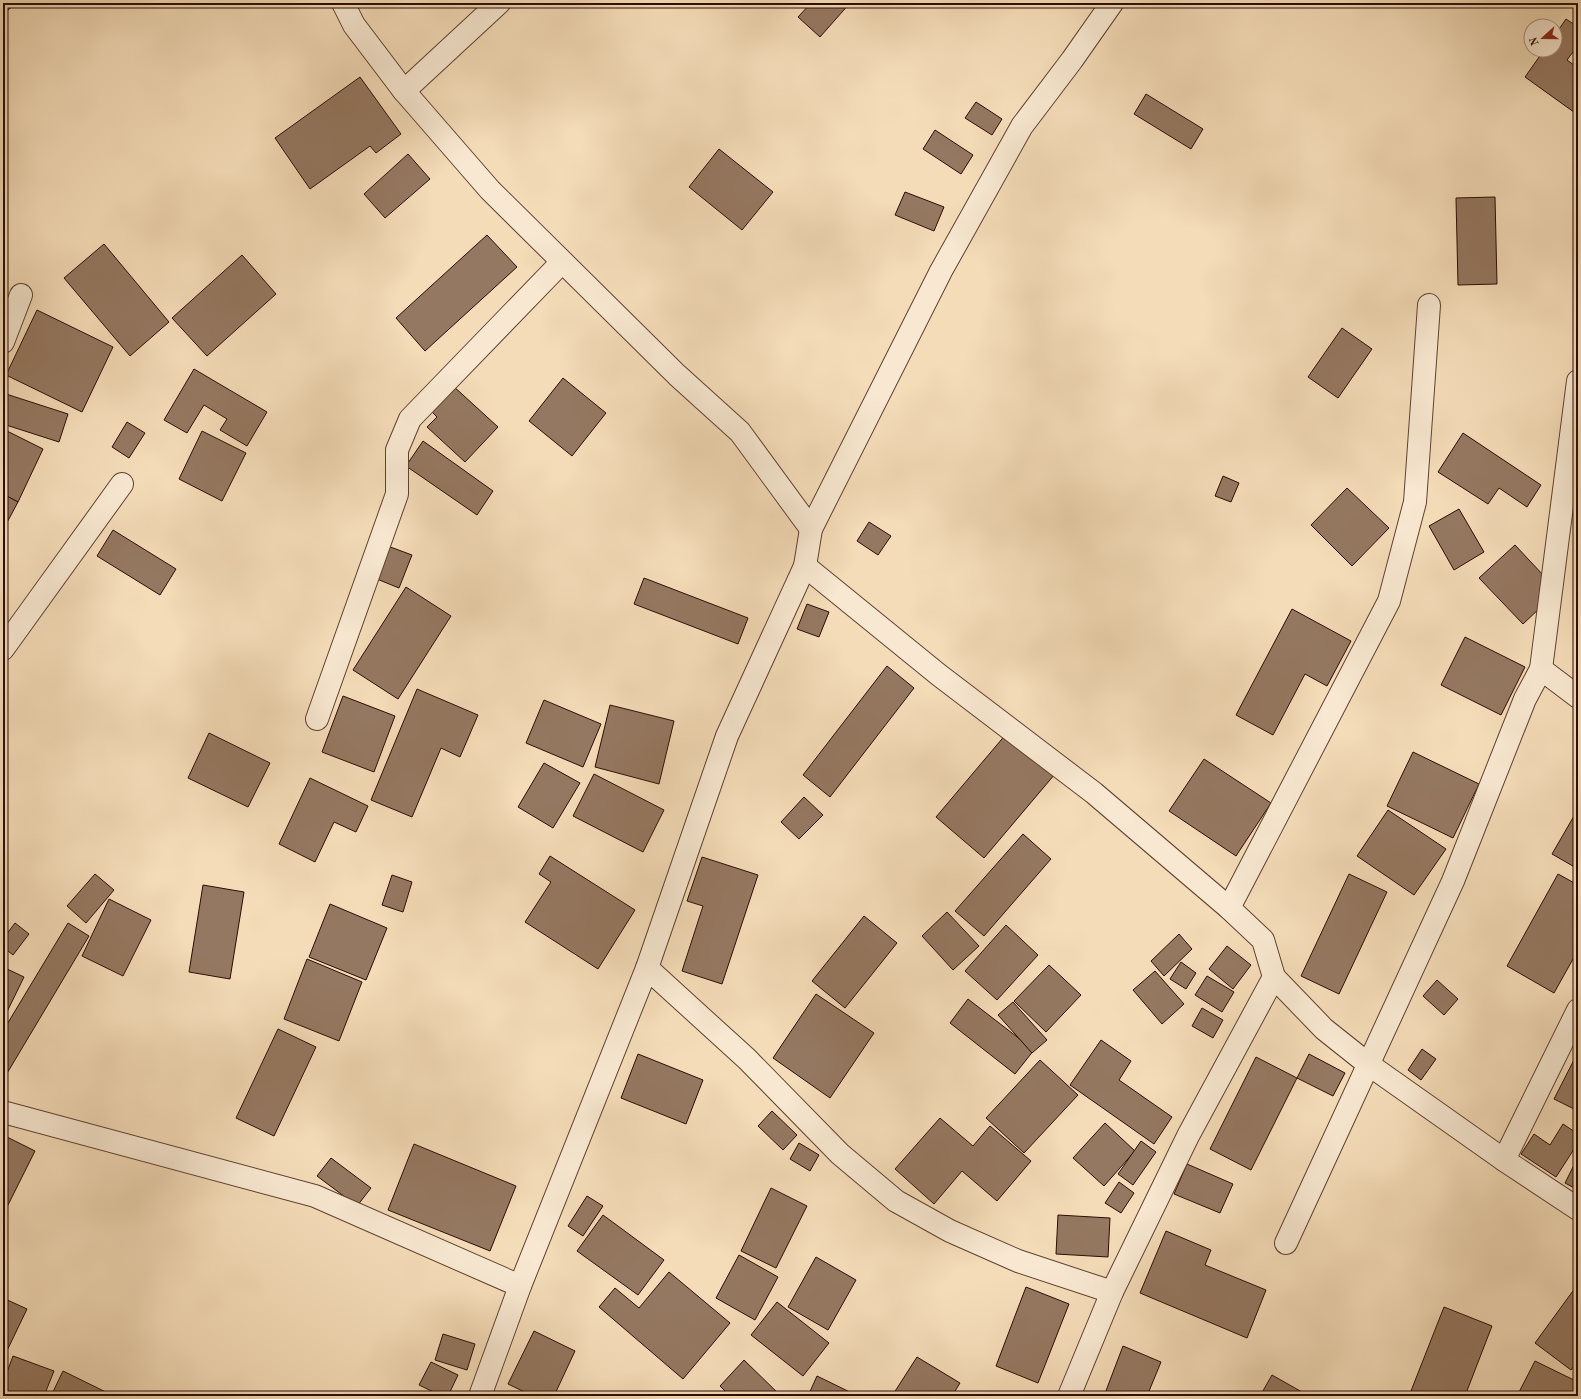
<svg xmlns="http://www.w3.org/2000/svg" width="1581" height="1399" font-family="'Old Standard TT',serif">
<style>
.building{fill:#957861;stroke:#2e0c02}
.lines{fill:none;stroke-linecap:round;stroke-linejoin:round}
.street-casing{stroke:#604030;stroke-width:24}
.street{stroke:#f8e8d1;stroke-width:22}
</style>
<rect width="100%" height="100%" fill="#f4dcb8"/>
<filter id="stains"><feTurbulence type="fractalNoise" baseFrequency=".005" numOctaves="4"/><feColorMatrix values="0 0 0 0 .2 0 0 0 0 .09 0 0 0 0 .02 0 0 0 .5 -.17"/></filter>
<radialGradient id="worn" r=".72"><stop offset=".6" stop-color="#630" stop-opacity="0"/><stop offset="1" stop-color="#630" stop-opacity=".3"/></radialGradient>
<g class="building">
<polygon points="3,3 16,3 8,10"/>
<polygon points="811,3 850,3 820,37 798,17"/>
<polygon points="1566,19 1578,27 1578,45 1567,60 1578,68 1578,115 1525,77 1544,50 1555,50 1555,35"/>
<polygon points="360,77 401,134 376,153 370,146 310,189 275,138"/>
<polygon points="1146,94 1203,129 1191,149 1134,114"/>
<polygon points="976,102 1002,119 992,135 965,118"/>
<polygon points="935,130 973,155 961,174 923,149"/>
<polygon points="719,149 773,192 742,230 689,187"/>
<polygon points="408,154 430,179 385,218 364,194"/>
<polygon points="905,192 944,207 934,231 895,215"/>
<polygon points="1495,197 1497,284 1458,285 1456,198"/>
<polygon points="487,235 517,267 425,351 396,318"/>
<polygon points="104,244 169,322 130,356 64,278"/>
<polygon points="242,255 276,294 207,356 172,318"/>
<polygon points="37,310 113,347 82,412 6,375"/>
<polygon points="1342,328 1372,349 1338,398 1308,377"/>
<polygon points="194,369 267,412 247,446 220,430 227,419 204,405 187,433 164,420"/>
<polygon points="563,378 606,413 572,456 529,421"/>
<polygon points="451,384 498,427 465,462 427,427 437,417 429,409"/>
<polygon points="3,393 68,414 59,442 3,424"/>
<polygon points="127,422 145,433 129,458 112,447"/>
<polygon points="3,429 43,449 18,502 3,494"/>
<polygon points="202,431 246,453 222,501 179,479"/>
<polygon points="1463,433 1541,485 1527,507 1499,488 1488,504 1438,472"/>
<polygon points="423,441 493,491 477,515 406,466"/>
<polygon points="1223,476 1239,483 1231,502 1215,496"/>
<polygon points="1347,488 1389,528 1352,566 1311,525"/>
<polygon points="3,494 18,502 3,530"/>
<polygon points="1459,509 1484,552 1454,570 1429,526"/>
<polygon points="869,522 891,536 878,555 857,541"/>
<polygon points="113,530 176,569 160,595 97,556"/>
<polygon points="385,545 412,555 399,588 372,577"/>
<polygon points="1515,545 1558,591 1523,624 1479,578"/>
<polygon points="644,578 748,618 738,644 634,604"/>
<polygon points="406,587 451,616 398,699 353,670"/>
<polygon points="807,604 829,612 819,637 797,629"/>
<polygon points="1292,609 1351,641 1327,686 1305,674 1273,735 1236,715"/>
<polygon points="1465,637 1525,667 1501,715 1441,685"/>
<polygon points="887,666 914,688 830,797 803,775"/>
<polygon points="417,689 478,715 460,757 441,748 412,817 371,800"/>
<polygon points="343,696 395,716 374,772 322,752"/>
<polygon points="544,700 601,724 583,767 526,743"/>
<polygon points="610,705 674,721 659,784 595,767"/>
<polygon points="209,733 270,763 248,807 188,778"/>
<polygon points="1007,733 1055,774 984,858 936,817"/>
<polygon points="1413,752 1479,784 1453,838 1387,806"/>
<polygon points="1204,759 1271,803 1236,856 1169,811"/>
<polygon points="544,763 580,783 553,828 518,807"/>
<polygon points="594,774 664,810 643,852 573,816"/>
<polygon points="310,778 368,806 356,832 334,822 315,862 279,844"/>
<polygon points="804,797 823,815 799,839 781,822"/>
<polygon points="1578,809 1578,869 1552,854"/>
<polygon points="1388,810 1446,849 1414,895 1357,856"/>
<polygon points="1023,834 1051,859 984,936 955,911"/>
<polygon points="550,856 635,910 598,969 525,922 551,882 539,874"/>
<polygon points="702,857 758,875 722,984 682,971 703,906 687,901"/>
<polygon points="95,874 114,890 86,923 67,906"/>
<polygon points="1349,874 1387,892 1339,994 1301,976"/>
<polygon points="1558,874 1578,885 1578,950 1554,993 1507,966"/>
<polygon points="392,875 412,882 403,912 382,905"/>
<polygon points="203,885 244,892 230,979 189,972"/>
<polygon points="109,899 151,920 123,976 82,956"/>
<polygon points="330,904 387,928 366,980 309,957"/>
<polygon points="947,912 979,946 953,970 922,936"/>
<polygon points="864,916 897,943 845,1008 812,981"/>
<polygon points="15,923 29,934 13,955 3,947 3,939"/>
<polygon points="68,923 89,936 3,1080 3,1031"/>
<polygon points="1006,925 1038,955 997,1000 965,971"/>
<polygon points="1179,934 1192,949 1164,976 1151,961"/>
<polygon points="1227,946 1251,965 1233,989 1209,969"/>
<polygon points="307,959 362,982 339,1041 284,1019"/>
<polygon points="1181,962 1196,973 1186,989 1170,979"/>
<polygon points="1049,965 1081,995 1046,1032 1014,1001"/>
<polygon points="3,967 24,977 3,1020"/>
<polygon points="1155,971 1184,1004 1162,1024 1133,990"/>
<polygon points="1207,976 1234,992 1222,1012 1195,995"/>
<polygon points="1437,980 1458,999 1444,1015 1423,996"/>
<polygon points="816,994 874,1033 830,1098 773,1058"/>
<polygon points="968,999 1034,1050 1015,1074 950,1023"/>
<polygon points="1013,1002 1047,1040 1032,1053 998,1015"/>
<polygon points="1202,1008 1223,1020 1213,1038 1192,1026"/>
<polygon points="278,1029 316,1047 274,1136 236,1118"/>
<polygon points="1101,1040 1131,1061 1119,1080 1172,1117 1154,1144 1070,1085"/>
<polygon points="1422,1049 1436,1059 1421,1080 1408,1070"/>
<polygon points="1578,1052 1578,1111 1554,1099"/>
<polygon points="638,1054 703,1080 686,1124 621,1098"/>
<polygon points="1309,1054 1345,1073 1333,1096 1297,1078"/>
<polygon points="1256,1057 1297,1078 1251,1170 1210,1149"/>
<polygon points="1040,1060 1078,1095 1024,1153 986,1118"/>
<polygon points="772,1111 797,1135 783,1150 758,1126"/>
<polygon points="940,1118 973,1146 990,1126 1031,1161 997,1201 962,1171 934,1204 895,1169"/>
<polygon points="1105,1123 1135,1151 1104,1186 1073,1158"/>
<polygon points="1563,1124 1578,1134 1578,1143 1556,1177 1521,1154 1534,1134 1550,1145"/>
<polygon points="3,1135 35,1151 3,1215"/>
<polygon points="1141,1141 1156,1152 1133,1185 1118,1174"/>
<polygon points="799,1143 819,1155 810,1171 790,1159"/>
<polygon points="414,1144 516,1186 490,1251 388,1210"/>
<polygon points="1578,1157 1578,1190 1565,1183"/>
<polygon points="331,1158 371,1188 357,1206 317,1176"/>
<polygon points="1187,1164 1233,1184 1220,1213 1174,1194"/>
<polygon points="1119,1182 1134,1193 1121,1213 1105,1203"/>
<polygon points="771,1188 807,1206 776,1268 741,1251"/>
<polygon points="587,1196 603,1206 583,1236 568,1226"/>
<polygon points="603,1215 664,1260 638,1295 577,1251"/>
<polygon points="1058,1215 1110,1218 1108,1257 1056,1254"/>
<polygon points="1166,1231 1211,1250 1205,1265 1266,1290 1247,1338 1140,1293"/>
<polygon points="739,1255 778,1277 755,1320 716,1298"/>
<polygon points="816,1257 856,1280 828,1330 788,1307"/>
<polygon points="669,1272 730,1323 683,1379 599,1307 615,1288 639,1308"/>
<polygon points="1578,1284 1578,1361 1571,1370 1535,1343"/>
<polygon points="1026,1287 1069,1304 1038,1383 996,1366"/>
<polygon points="3,1298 27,1309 3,1359"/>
<polygon points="777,1302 829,1343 803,1376 751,1335"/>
<polygon points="1444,1307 1492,1326 1465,1396 1409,1396"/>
<polygon points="534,1331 575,1351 554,1396 533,1396 508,1384"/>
<polygon points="443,1334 475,1344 467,1370 435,1360"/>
<polygon points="1123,1346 1161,1362 1147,1396 1104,1396"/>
<polygon points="13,1356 54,1371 44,1396 3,1396 3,1383"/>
<polygon points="917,1357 960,1383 952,1396 892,1396"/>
<polygon points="744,1360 781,1396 730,1396 720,1386"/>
<polygon points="1535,1361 1578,1382 1578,1387 1574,1396 1517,1396"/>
<polygon points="431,1362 458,1375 448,1396 442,1396 419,1385"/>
<polygon points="63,1371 114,1396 51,1396"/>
<polygon points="1272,1375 1309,1396 1260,1396"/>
<polygon points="817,1376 858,1396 808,1396"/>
</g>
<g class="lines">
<defs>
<g id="street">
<polyline points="343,3 354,25 404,91 490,190 677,375 740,432 811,529"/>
<polyline points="404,91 499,3"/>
<polyline points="3,342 21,295"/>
<polyline points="805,566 939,675 1094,793 1229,908 1263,940 1274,977"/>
<polyline points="3,649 122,484"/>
<polyline points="1541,669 1578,381"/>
<polyline points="317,719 397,494 397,450 410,419 561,263"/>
<polyline points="1229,908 1389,601 1415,502 1429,305"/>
<polyline points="647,968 727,736 805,566 811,529 941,271 1022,126 1072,60 1112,3"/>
<polyline points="3,1112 315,1196 520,1286"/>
<polyline points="1504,1160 1578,1010"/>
<polyline points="1286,1243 1453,881 1525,699 1541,669 1578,697"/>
<polyline points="480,1396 520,1286 647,968 747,1059 840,1154 896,1201 950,1231 1018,1261 1112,1292"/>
<polyline points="1069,1396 1112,1292 1188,1136 1274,977 1324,1029 1368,1064 1504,1160 1578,1209"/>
</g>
</defs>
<use href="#street" class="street-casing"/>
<use href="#street" class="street"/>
</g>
<rect width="1581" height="1399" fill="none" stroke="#f4dcb8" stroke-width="16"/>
<rect x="4" y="4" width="1573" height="1391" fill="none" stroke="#2e0c02" stroke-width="2"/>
<rect x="8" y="8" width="1565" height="1383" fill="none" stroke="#2e0c02"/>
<g transform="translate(1543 38) rotate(249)"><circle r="19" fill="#f8e8d1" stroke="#a7907e"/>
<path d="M0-3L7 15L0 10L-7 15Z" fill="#8f2418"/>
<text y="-6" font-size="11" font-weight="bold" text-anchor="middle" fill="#2e0c02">N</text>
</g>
<rect width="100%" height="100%" filter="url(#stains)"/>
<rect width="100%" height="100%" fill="url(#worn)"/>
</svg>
